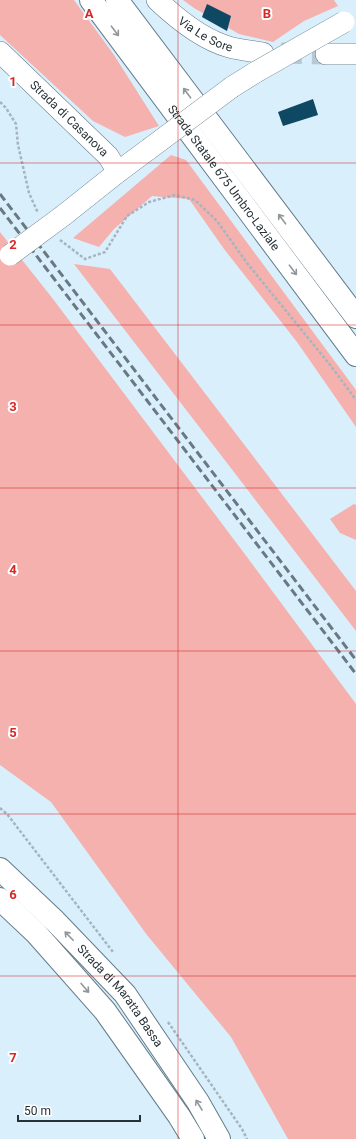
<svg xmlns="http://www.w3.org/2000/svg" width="356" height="1139" font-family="Roboto,sans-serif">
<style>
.green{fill:#f4b1ae}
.building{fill:#0f4863}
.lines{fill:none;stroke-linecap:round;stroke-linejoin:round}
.minor-tunnel{stroke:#b6c9d4;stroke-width:21;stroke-dasharray:21 10;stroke-linecap:butt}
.minor-casing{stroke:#647c8a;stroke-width:22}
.major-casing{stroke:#647c8a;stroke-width:24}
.highway-casing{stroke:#647c8a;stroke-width:24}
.path{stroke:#a4b5c0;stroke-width:2.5;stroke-dasharray:3 2;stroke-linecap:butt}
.minor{stroke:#fff;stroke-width:21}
.major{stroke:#fff;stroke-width:22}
.highway{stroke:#fff;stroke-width:22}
.rail{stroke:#6a7881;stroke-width:3;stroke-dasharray:8 4;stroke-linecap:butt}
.minor-bridge-casing{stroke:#647c8a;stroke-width:22;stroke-linecap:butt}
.minor-bridge{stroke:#fff;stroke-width:21}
.oneway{stroke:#92989a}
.grid{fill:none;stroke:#d62828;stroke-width:1;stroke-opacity:0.55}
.labels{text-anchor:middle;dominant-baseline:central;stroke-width:4;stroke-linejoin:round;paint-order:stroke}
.street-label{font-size:12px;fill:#263036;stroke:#fff}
.grid-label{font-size:13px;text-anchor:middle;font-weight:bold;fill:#d62828;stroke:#fff;stroke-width:4;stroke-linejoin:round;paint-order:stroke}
</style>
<rect width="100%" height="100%" fill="#daeffc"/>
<g class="green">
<polygon points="0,0 74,0 114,55 159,126 125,137 93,121 0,35"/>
<polygon points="183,0 334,0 338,6 304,21 273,42 239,34 194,8"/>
<polygon points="171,155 186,160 356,390 356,427 297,342 224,249 189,199 152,196 114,229 99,247 73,238"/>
<polygon points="0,232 53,299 247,557 356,704 356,1139 288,1139 231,1037 147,935 51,802 0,765"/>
<polygon points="74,264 110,269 356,591 356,631"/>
<polygon points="354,504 356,505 356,540 340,533 330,519"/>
</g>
<g class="building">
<polygon points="207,4 231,16 227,31 202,17"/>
<polygon points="313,99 318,115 283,126 278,112"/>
</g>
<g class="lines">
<polyline class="minor-tunnel" points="281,53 326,54"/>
<defs>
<g id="minor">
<path id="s1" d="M157 0C176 18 204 40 229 47 240 50 251 51 263 53"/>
<path id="s2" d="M0 52 108 156 118 172"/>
<polyline points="326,54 356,54"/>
<polyline points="232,87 256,72"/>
<polyline points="64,215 118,172 149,149"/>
</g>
<g id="major">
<path id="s3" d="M0 869 55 921 125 994 198 1102 219 1139"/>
<polyline points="0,899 36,933 105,1011 179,1116 193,1139"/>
</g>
<g id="highway">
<path id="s4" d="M91 0 356 355"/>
<polyline points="117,0 356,317"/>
</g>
</defs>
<use href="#minor" class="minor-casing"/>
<use href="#major" class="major-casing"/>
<use href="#highway" class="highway-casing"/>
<g class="path">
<polyline points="0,102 6,108 16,124 18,145 29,193 38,213"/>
<polyline points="60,240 85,259 105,252 127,216 149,202 175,195 195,200 217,221 247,263 331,366 356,400"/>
<polyline points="0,808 7,814 113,952"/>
<polyline points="168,1022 242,1129 247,1139"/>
</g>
<use href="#minor" class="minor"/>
<use href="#major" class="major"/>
<use href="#highway" class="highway"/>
<g class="rail">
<polyline points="0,194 356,660"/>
<polyline points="0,208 356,674"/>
</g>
<defs>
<g id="minor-bridge">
<polyline points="256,72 344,22"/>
<polyline points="149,149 232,87"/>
<polyline points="10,255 64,215"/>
</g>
</defs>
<use href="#minor-bridge" class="minor-bridge-casing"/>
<use href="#minor-bridge" class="minor-bridge"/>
</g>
<defs><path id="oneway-shaft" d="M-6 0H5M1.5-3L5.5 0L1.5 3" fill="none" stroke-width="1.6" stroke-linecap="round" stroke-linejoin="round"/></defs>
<g class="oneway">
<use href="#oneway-shaft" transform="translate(115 31) rotate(53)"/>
<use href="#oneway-shaft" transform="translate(187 93) rotate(-127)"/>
<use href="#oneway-shaft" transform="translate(282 219) rotate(-127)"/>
<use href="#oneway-shaft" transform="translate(293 270) rotate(53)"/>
<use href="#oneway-shaft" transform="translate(69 936) rotate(-134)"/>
<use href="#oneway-shaft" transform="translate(85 988) rotate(49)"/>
<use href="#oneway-shaft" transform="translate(199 1105) rotate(-121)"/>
</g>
<path class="grid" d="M178 0V1139M0 163H356M0 325H356M0 488H356M0 651H356M0 814H356M0 976H356"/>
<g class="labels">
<g class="street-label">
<text stroke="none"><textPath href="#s1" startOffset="60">Via Le Sore</textPath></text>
<text stroke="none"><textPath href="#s2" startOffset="96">Strada di Casanova</textPath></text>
<text stroke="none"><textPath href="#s4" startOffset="222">Strada Statale 675 Umbro-Laziale</textPath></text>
<text stroke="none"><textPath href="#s3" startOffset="175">Strada di Maratta Bassa</textPath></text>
</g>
</g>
<g class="grid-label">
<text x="89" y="18">A</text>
<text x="267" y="18">B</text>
<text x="13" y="86">1</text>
<text x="13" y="249">2</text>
<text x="13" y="411">3</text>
<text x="13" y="574">4</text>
<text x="13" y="737">5</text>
<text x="13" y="899">6</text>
<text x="13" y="1062">7</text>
</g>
<path d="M18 1115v6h122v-6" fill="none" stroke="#263036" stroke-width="2"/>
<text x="24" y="1115" font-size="12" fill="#263036" stroke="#ffffff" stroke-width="3" paint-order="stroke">50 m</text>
</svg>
